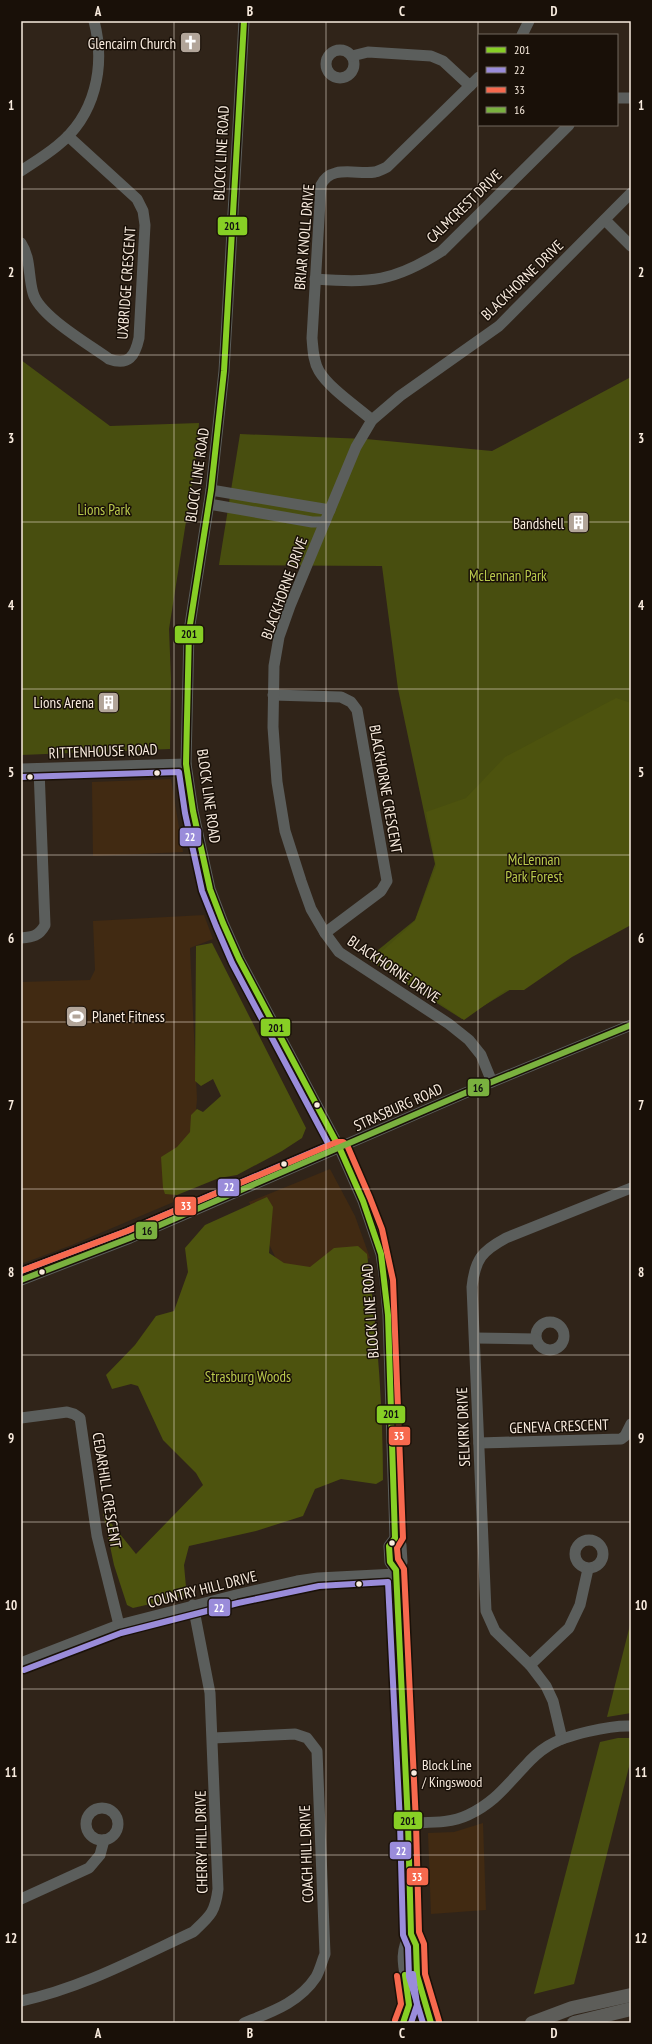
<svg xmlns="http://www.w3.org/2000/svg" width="652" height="2044" font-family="'PT Sans Narrow',sans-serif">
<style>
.built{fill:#412a12}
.green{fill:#484e0f}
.forest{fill:#4d530e}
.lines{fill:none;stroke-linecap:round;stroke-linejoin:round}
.minor{stroke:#5b5e5c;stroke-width:11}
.major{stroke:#5d5d59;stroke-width:14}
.bus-1-casing{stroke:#191008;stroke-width:9}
.bus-2-casing{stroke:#191008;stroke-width:9}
.bus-3-casing{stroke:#191008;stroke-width:9}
.bus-4-casing{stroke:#191008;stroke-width:9}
.bus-1{stroke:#87cf25;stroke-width:6}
.bus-2{stroke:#9a8cda;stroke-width:6}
.bus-3{stroke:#f7694e;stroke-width:6}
.bus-4{stroke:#7ab13f;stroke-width:6}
.grid{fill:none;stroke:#f8ebde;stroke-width:1;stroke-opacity:0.55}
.bus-dot{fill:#f8ebde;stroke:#191008;stroke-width:1.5}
.labels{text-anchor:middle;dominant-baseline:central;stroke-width:3;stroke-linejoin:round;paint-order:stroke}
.bus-label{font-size:14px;fill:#f8ebde;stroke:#191008;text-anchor:start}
.poi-label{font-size:15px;fill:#f8ebde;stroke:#191008;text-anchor:end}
.street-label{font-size:15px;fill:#f8ebde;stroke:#191008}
.park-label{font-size:15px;fill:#baca4c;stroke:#191008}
.line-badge{stroke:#191008;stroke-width:1.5}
.badge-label{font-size:11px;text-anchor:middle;font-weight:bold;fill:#fff}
.pale-badge-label{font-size:11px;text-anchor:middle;font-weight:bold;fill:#111}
.neatline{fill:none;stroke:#f8ebde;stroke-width:1.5}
.grid-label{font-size:13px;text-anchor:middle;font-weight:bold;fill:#f8ebde}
</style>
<rect width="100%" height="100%" fill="#302419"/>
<g class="built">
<polygon points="171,779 183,852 93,856 92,782"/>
<polygon points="204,915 213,939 190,948 197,1099 193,1144 163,1160 176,1201 72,1245 21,1264 21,982 90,980 95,970 93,921"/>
<polygon points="330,1169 355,1216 370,1258 289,1286 249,1202"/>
<polygon points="483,1823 486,1910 431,1914 428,1833 454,1832"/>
</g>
<g class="green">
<polygon points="21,360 110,426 199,423 197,452 169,629 171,679 170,749 21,755"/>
<polygon points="631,377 631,916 462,1019 367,959 415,920 435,864 398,689 382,566 219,565 240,434 366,439 492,451"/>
<polygon points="631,1621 631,1713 607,1717"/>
<polygon points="618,1738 631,1738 631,1759 574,1984 534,1994 600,1742"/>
</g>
<g class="forest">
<polygon points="616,698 631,703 631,925 572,957 524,990 506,990 464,1020 416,987 376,963 376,957 415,921 436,866 426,812 466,798 505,757"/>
<polygon points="212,943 306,1128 302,1138 282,1151 237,1175 219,1178 177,1195 165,1194 163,1188 161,1157 177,1147 190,1132 191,1115 197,1109 203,1112 221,1096 213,1079 201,1086 195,1081 196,946"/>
<path d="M267 1197 273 1207 269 1253 284 1263 310 1267 334 1248 358 1246 367 1254C377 1329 383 1405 383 1480L376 1484 341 1479 315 1489 303 1516 256 1531 189 1546 184 1565 186 1587 185 1596 133 1608 127 1605 114 1565 103 1513 136 1554 203 1485 196 1473 163 1440 138 1386 131 1384 112 1389 106 1375 135 1345 156 1316 174 1311 188 1272 185 1248 205 1225Z"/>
</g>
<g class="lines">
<g class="minor">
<polyline points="244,21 224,371 211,490 189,631 186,764 193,811 210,889 223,923 239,959 340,1149 363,1201 381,1254 385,1281 388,1315 395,1538 389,1546 390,1562 396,1570 396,1574 408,1823 411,1934 416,1945 417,1975 431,2023"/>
<polyline points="522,35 529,21"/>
<circle cx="340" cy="64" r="14"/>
<polyline points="352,56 368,52 431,56 443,61 470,86"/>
<polyline points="617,98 631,98"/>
<path d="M21 171C33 163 46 155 57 146 95 116 106 67 94 21"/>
<polyline points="605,220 631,246"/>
<path d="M21 243C31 258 28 276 33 293 39 316 90 345 109 359 129 366 135 356 139 338L145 225 143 211 137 199 68 136"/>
<path d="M315 279C371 283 394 282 442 251L569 125"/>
<path d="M372 420C356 406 329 388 319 371 313 361 313 349 312 338L321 185C331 164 357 175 375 172 379 171 383 169 387 167L479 77"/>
<polyline points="211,490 330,510"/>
<polyline points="209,504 312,522 325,522"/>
<polyline points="273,695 341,697 351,702 357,710 387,881 381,891 325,933"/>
<polyline points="21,769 186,764"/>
<path d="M21 938C33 937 39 936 45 925L39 769"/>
<polyline points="492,1082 481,1055 469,1040 449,1024 339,952 325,933 311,909 301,881 285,831 277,782 273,727 274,666 279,637 290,606 356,447 372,420 400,396 499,326 631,193"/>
<polyline points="21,1280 130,1238 465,1093 631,1025"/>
<circle cx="550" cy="1336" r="14"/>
<polyline points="475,1338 535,1339"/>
<polyline points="21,1418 67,1412 74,1414 80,1418 97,1536 119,1625"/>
<polyline points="479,1443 621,1439 625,1436 631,1424"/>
<polyline points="395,1538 401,1545 402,1562 396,1570"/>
<circle cx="589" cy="1554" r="14"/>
<polyline points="21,1663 119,1625 236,1595 297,1581 318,1578 396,1574"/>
<polyline points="530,1665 569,1628 580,1605 588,1569"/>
<path d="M213 1738 295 1734 307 1738 317 1751 325 1954C322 1961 320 1970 316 1977 299 2003 271 2012 244 2023"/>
<path d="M562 1739 553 1701 546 1686 530 1665 495 1631 486 1611 472 1287C475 1259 482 1251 506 1238L631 1188"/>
<circle cx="102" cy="1824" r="16"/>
<path d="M408 1823C428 1822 449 1824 468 1815 494 1803 506 1786 525 1766 532 1758 540 1751 548 1746 565 1735 611 1725 631 1726"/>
<polyline points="21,1899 89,1868 100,1855 104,1840"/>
<path d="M21 2001C82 1988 137 1958 193 1932 210 1916 215 1913 218 1889L210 1693 193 1605"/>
<path d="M403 2023C405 2017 409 2012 409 2006 410 1981 394 1956 411 1934"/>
</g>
<g class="major">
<polyline points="532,2023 572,2008 631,1995"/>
<polyline points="574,2023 631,2009"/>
</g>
<defs>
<g id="bus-1">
<polyline points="244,21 224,371 211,490 189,631 186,764 193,811 210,889 223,923 239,959 340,1149 363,1201 381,1254 388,1315 395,1538 389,1546 390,1562 396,1570 408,1823 411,1934 416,1945 417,1975 431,2023"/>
<polyline points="403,2023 409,2005 405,1975"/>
</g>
<g id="bus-2">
<polyline points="21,1271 127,1231 329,1145 232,963 216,926 202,891 185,813 179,772 21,777"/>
<polyline points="24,1670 121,1633 238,1603 319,1586 388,1582 400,1823 403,1935 408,1947 409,1977 423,2023"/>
<polyline points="411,2023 417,2005 413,1974"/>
</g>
<g id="bus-3">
<polyline points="21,1271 127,1231 337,1142 343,1142 347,1145 370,1198 382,1229 393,1280 403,1538 397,1548 398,1559 404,1569 416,1823 419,1932 424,1944 425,1974 439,2021"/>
<polyline points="395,2020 401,2004 397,1976"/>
</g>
<polyline id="bus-4" points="21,1280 130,1238 465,1093 631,1025"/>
</defs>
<use href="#bus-1" class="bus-1-casing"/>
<use href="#bus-2" class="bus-2-casing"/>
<use href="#bus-3" class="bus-3-casing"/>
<use href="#bus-4" class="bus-4-casing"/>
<use href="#bus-1" class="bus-1"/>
<use href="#bus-2" class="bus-2"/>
<use href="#bus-3" class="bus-3"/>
<use href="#bus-4" class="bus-4"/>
</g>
<path class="grid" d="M174 21V2023M326 21V2023M478 21V2023M21 189H631M21 355H631M21 522H631M21 689H631M21 855H631M21 1022H631M21 1189H631M21 1355H631M21 1522H631M21 1689H631M21 1855H631"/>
<defs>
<symbol id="church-square" viewBox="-11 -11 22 22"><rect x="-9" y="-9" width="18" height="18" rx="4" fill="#b2a599" stroke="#191008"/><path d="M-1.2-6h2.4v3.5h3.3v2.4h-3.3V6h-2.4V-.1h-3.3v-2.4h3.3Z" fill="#fff"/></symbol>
<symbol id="building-square" viewBox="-11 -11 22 22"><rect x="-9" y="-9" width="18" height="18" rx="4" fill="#b2a599" stroke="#191008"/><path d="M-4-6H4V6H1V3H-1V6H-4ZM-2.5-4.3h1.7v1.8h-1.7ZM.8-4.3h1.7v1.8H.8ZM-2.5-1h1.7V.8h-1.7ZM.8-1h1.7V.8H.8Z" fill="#fff"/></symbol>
<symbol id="stadium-square" viewBox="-11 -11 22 22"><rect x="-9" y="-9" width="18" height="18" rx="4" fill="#b2a599" stroke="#191008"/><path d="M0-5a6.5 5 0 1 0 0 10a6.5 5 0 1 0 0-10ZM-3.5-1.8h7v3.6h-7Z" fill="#fff"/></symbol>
</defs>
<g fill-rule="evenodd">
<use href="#church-square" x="178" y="30" width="25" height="25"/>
<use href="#building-square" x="566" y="510" width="25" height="25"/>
<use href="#building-square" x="96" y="690" width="25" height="25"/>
<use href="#stadium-square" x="64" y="1004" width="25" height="25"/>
</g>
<g class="bus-dot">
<circle cx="157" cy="773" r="3.5"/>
<circle cx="30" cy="777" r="3.5"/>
<circle cx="317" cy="1105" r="3.5"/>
<circle cx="284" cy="1164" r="3.5"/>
<circle cx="42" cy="1272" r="3.5"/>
<circle cx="392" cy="1543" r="3.5"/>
<circle cx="359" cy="1584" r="3.5"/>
<circle cx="414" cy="1773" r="3.5"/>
</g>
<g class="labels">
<g class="bus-label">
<text x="422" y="1765">Block Line<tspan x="422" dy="17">/ Kingswood</tspan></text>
</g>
<g class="poi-label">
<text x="176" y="43">Glencairn Church</text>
<text x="564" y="523">Bandshell</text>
<text x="94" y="702">Lions Arena</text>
<text x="92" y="1016" text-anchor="start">Planet Fitness</text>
</g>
<g class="street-label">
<text transform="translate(221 153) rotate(-87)">BLOCK LINE ROAD</text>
<text transform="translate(464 206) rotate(-44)">CALMCREST DRIVE</text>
<text transform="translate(304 237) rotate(-85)">BRIAR KNOLL DRIVE</text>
<text transform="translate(522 280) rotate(-44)">BLACKHORNE DRIVE</text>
<text transform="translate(126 283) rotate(-86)">UXBRIDGE CRESCENT</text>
<text transform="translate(197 475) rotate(-82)">BLOCK LINE ROAD</text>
<text transform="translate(284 588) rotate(-70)">BLACKHORNE DRIVE</text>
<text transform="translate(103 751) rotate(-2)">RITTENHOUSE ROAD</text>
<text transform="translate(386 789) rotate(80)">BLACKHORNE CRESCENT</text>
<text transform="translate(209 796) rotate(82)">BLOCK LINE ROAD</text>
<text transform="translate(394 969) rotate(34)">BLACKHORNE DRIVE</text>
<text transform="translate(398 1107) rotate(-24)">STRASBURG ROAD</text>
<text transform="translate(370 1311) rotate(-94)">BLOCK LINE ROAD</text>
<text transform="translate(559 1426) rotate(-2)">GENEVA CRESCENT</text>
<text transform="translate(463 1427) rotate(-92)">SELKIRK DRIVE</text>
<text transform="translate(107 1490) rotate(81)">CEDARHILL CRESCENT</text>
<text transform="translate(202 1589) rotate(-14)">COUNTRY HILL DRIVE</text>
<text transform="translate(201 1842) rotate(-91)">CHERRY HILL DRIVE</text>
<text transform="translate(306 1854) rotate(-92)">COACH HILL DRIVE</text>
</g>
<g class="park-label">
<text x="104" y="509">Lions Park</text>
<text x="508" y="575">McLennan Park</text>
<text x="534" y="859">McLennan<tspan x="534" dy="17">Park Forest</tspan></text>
<text x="248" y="1376">Strasburg Woods</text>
</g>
</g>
<g class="line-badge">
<rect x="217" y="216" width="31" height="20" rx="4" fill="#87cf25"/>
<rect x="174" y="625" width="30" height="19" rx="4" fill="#87cf25"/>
<rect x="179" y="827" width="23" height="20" rx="4" fill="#9a8cda"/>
<rect x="260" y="1018" width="31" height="19" rx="4" fill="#87cf25"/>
<rect x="467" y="1078" width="23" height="19" rx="4" fill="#7ab13f"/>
<rect x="217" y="1178" width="23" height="19" rx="4" fill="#9a8cda"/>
<rect x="174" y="1196" width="23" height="20" rx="4" fill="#f7694e"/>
<rect x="135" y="1221" width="23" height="19" rx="4" fill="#7ab13f"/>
<rect x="376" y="1405" width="30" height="19" rx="4" fill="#87cf25"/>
<rect x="388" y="1426" width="23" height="20" rx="4" fill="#f7694e"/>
<rect x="208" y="1598" width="23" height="19" rx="4" fill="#9a8cda"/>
<rect x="393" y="1811" width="30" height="19" rx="4" fill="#87cf25"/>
<rect x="389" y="1841" width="23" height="19" rx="4" fill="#9a8cda"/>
<rect x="406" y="1867" width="23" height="19" rx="4" fill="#f7694e"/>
</g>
<g class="badge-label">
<text x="190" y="841">22</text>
<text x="229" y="1191">22</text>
<text x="186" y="1210">33</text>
<text x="399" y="1440">33</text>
<text x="219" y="1612">22</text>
<text x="401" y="1855">22</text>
<text x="417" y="1881">33</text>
</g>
<g class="pale-badge-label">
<text x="232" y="230">201</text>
<text x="189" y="638">201</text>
<text x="276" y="1032">201</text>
<text x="478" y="1092">16</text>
<text x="147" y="1235">16</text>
<text x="391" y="1418">201</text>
<text x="408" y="1825">201</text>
</g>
<rect width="652" height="2044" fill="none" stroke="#191008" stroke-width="44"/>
<rect x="478" y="34" width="140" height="92" fill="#191008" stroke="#72685e"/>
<rect x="486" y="47" width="20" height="6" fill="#87cf25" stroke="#72685e"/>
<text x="514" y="54" font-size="12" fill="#f8ebde">201</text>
<rect x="486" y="67" width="20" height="6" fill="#9a8cda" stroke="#72685e"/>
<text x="514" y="74" font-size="12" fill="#f8ebde">22</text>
<rect x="486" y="87" width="20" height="6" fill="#f7694e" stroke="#72685e"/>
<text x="514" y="94" font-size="12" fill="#f8ebde">33</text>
<rect x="486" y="107" width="20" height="6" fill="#7ab13f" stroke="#72685e"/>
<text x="514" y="114" font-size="12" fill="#f8ebde">16</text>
<rect x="22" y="22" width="608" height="2000" class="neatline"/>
<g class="grid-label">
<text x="98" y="16">A</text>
<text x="250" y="16">B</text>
<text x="402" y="16">C</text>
<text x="554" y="16">D</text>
<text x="11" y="110">1</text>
<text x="641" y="110">1</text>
<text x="11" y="277">2</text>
<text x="641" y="277">2</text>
<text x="11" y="443">3</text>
<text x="641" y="443">3</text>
<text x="11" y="610">4</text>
<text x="641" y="610">4</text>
<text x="11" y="777">5</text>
<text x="641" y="777">5</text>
<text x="11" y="943">6</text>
<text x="641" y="943">6</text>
<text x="11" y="1110">7</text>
<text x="641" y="1110">7</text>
<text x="11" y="1277">8</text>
<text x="641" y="1277">8</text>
<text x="11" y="1443">9</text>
<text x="641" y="1443">9</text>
<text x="11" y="1610">10</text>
<text x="641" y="1610">10</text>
<text x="11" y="1777">11</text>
<text x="641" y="1777">11</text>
<text x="11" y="1943">12</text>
<text x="641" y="1943">12</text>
<text x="98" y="2038">A</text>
<text x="250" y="2038">B</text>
<text x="402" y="2038">C</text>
<text x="554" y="2038">D</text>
</g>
</svg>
